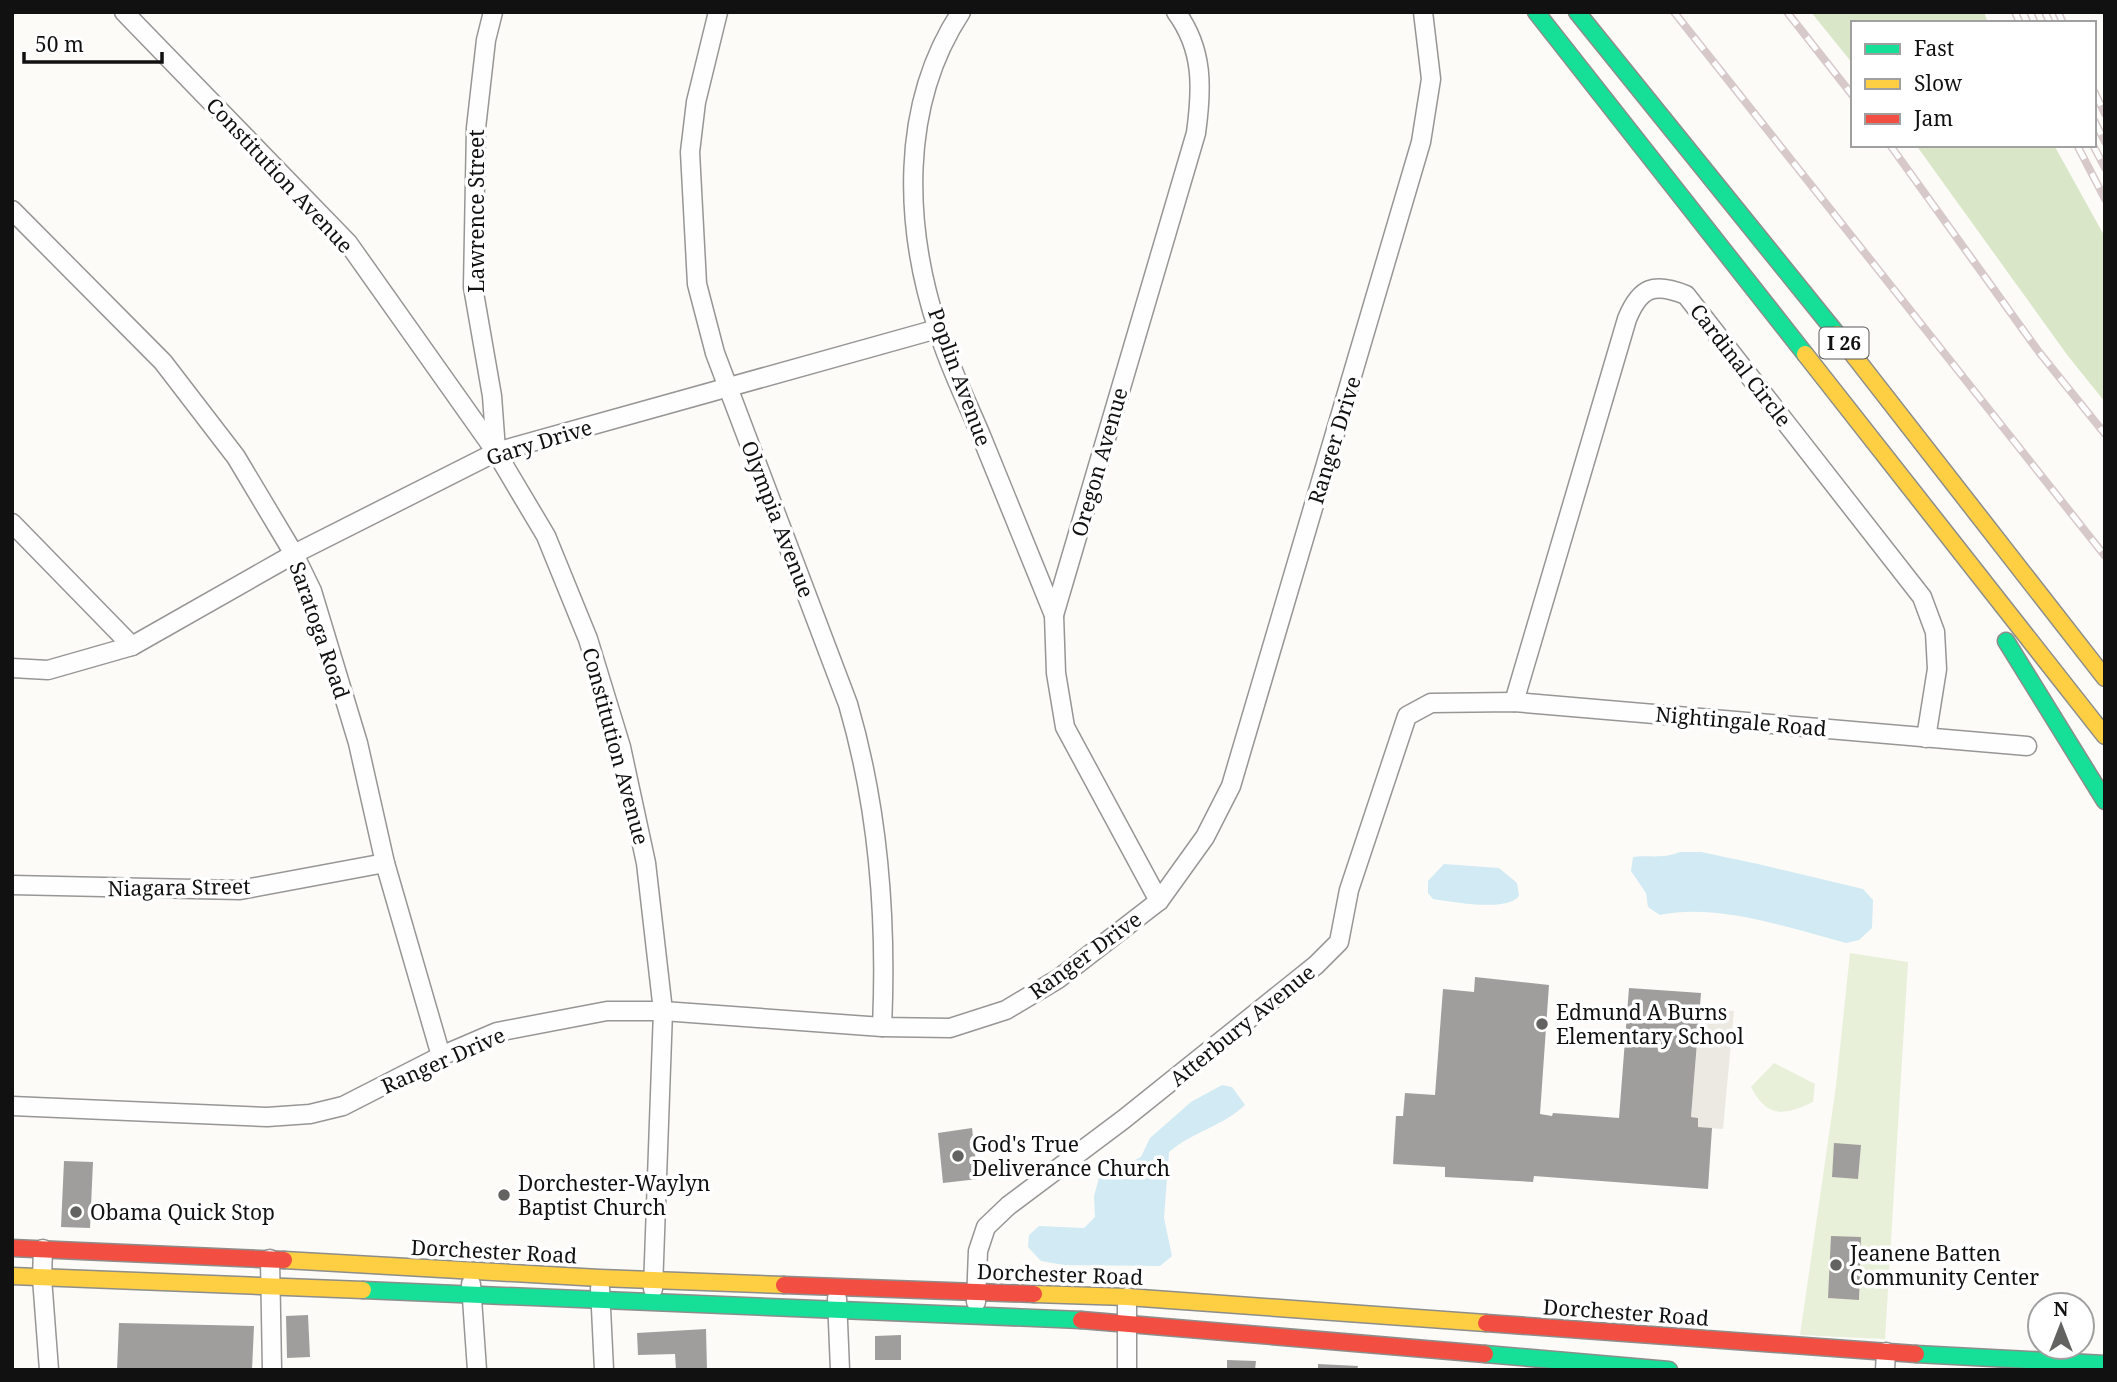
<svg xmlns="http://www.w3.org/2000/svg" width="2117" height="1382" font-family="'Noto Serif',serif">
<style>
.green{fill:#e8f0d9}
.forest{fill:#d9e7c8}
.plaza{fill:#ece9e3}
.water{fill:#d1eaf3}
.building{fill:#a09e9c}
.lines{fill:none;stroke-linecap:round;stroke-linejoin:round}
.street-casing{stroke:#979695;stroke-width:21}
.fast-casing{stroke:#8d8d8b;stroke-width:19}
.slow-casing{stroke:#8d8d8b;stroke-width:19}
.jam-casing{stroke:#8d8d8b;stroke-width:19}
.street{stroke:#fffefe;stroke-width:18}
.fast{stroke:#16e098;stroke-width:16}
.slow{stroke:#ffcf43;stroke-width:16}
.jam{stroke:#f24e42;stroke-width:16}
.rail-casing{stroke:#d7c8c9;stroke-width:8}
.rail{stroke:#fff;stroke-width:5;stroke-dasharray:16;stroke-linecap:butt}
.poi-dot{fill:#636362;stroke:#fff;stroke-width:2.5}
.labels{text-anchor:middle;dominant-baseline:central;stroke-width:7;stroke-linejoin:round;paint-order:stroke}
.shield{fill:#fff;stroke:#585858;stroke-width:2}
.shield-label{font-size:19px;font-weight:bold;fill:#111}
.street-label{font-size:21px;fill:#111;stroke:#fff}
.poi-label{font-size:21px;fill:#111;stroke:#fff;text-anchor:start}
</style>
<rect width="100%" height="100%" fill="#fcfbf7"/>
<g class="green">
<polygon points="1850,953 1908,962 1885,1339 1800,1335 1836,1086"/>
<path d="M1774 1063 1815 1084 1813 1102C1783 1116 1767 1118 1751 1087Z"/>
</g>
<g class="forest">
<polygon points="1811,12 1984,12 1988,23 1853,23 1853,64"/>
<polygon points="1916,145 2054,145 2105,237 2105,402 2068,356"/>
</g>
<polygon class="plaza" points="1700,1009 1734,1011 1723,1129 1698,1127 1697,1118 1691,1117"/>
<g class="water">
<path d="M1680 852H1701L1758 864 1863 889 1873 900 1872 928 1859 940 1846 943C1789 928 1718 903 1660 915L1648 907 1646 893 1631 871 1633 857C1650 855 1664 859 1680 852Z"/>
<path d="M1444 864 1499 868 1517 883 1519 896C1507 912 1453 902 1433 899L1428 893V881Z"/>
<path d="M1222 1085 1232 1087 1245 1105C1223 1126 1192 1132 1169 1152L1164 1218 1172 1256 1160 1266 1064 1265 1041 1261 1028 1247 1029 1235 1039 1226 1084 1228 1095 1217 1094 1196 1099 1178 1141 1157 1150 1138 1191 1102Z"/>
</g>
<g class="building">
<polygon points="1475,977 1549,985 1540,1114 1552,1116 1553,1113 1619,1118 1629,988 1701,993 1691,1117 1698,1118 1698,1127 1712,1128 1708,1189 1534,1176 1533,1182 1445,1177 1445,1167 1393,1164 1396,1116 1403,1116 1405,1093 1435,1095 1443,989 1474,992"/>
<polygon points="972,1128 978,1179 943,1183 938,1133"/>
<polygon points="1834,1143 1861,1145 1858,1179 1832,1177"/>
<polygon points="64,1161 93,1162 90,1228 61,1227"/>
<polygon points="1831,1236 1861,1237 1859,1300 1828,1298"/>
<polygon points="308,1315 310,1357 287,1358 286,1316"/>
<polygon points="119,1323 254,1326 252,1370 117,1370"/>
<polygon points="706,1329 707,1370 676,1370 675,1354 638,1355 637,1333"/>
<polygon points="901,1335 901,1360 875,1360 875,1336"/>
<polygon points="1227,1360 1256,1361 1255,1370 1227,1370"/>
<polygon points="1318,1364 1358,1366 1357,1370 1318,1370"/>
</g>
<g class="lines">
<defs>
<g id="street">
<polyline points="124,12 348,243 496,452 546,536 588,639 621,747 646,863 663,1011 653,1289"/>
<polyline points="493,12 486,40 476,128 473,287 492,396 496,450"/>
<path d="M718 12 696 102 690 152 697 284 715 353 848 704C879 810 887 917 882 1027"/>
<path d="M961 12C899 106 904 227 938 330 949 366 967 402 982 438 1006 497 1030 556 1054 615"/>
<polyline points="12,210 163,362 236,457 294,554 312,591 358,743 385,863 441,1056"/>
<polyline points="12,523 132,646"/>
<polyline points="12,668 48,670 132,646 294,554 496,452 937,329"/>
<path d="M1514 702 1627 319C1640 287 1654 282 1686 295L1922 597 1935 632 1937 669 1926 738"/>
<polyline points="12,885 240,890 385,863"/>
<path d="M1159 901 1065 727 1056 673 1054 615 1196 133C1202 89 1204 50 1176 12"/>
<polyline points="12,1106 267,1117 310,1114 343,1106 441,1056 497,1032 607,1011 663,1011 882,1027 950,1028 1006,1010 1058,979 1159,901 1205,837 1231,786 1421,142 1431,79 1423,12"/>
<polyline points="43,1249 42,1278 49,1370"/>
<polyline points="270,1259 272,1370"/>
<polyline points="471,1284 477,1370"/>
<polyline points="600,1288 604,1370"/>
<polyline points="837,1298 840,1370"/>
<polyline points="976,1302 978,1251 986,1227 1008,1206 1124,1119 1316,965 1339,942 1349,890 1407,716 1431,703 1514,702 2027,746"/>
<polyline points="1127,1370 1127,1297"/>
<polyline points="1885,1370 1886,1352"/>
</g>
<g id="fast">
<polyline points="1536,12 1805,354"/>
<polyline points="1577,12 1837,334"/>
<polyline points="2006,641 2105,801"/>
<polyline points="363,1290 1081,1320"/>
<polyline points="1485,1354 1669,1370"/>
<polyline points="1916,1354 2105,1364"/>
</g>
<g id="slow">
<polyline points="1837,334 2105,678"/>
<polyline points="1805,354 2105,736"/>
<polyline points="284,1260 600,1278 784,1285"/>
<polyline points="12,1276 363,1290"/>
<polyline points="1034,1294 1127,1297 1486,1323"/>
</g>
<g id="jam">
<polyline points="12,1248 284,1260"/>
<polyline points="784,1285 1034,1294"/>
<polyline points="1081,1320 1485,1354"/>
<polyline points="1486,1323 1916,1354"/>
</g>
</defs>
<use href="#street" class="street-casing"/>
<use href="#fast" class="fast-casing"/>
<use href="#slow" class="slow-casing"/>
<use href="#jam" class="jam-casing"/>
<use href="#street" class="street"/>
<use href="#fast" class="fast"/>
<use href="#slow" class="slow"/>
<use href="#jam" class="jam"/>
<defs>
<g id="rail">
<polyline points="1674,12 2105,556"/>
<polyline points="1787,12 1853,96"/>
<polyline points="2015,12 2020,23"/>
<polyline points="2030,12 2035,23"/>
<polyline points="2045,12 2050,23"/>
<polyline points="2058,12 2063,23"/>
<polyline points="2094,91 2105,114"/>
<polyline points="2094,120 2105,142"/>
<polyline points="1890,145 2039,352 2105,434"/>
<polyline points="2077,145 2105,199"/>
<polyline points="2093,145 2105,168"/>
</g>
</defs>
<use href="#rail" class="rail-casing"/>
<use href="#rail" class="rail"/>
</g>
<g class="poi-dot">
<circle cx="1542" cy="1024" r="7"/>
<circle cx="958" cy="1156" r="7"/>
<circle cx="504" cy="1195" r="7"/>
<circle cx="76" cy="1212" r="7"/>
<circle cx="1836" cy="1265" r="7"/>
</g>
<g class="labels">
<rect class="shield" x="1819.5" y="327.5" width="49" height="31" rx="5"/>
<g class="shield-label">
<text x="1844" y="343">I 26</text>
</g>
<g class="street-label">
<text transform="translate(280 175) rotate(47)">Constitution Avenue</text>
<text transform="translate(476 211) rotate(-90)">Lawrence Street</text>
<text transform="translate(1741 365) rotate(52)">Cardinal Circle</text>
<text transform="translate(960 377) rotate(70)">Poplin Avenue</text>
<text transform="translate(1334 440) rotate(-73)">Ranger Drive</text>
<text transform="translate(539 442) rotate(-17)">Gary Drive</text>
<text transform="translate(1099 462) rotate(-74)">Oregon Avenue</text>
<text transform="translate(778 519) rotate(69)">Olympia Avenue</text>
<text transform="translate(320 630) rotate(71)">Saratoga Road</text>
<text transform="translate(1741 721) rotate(5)">Nightingale Road</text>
<text transform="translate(616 746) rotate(75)">Constitution Avenue</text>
<text transform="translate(179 887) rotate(-1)">Niagara Street</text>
<text transform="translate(1085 955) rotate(-36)">Ranger Drive</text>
<text transform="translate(1242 1025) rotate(-39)">Atterbury Avenue</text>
<text transform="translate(443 1060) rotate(-24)">Ranger Drive</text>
<text transform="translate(494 1251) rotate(3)">Dorchester Road</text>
<text transform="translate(1060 1274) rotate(2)">Dorchester Road</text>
<text transform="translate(1626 1312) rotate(4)">Dorchester Road</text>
</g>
<g class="poi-label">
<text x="1556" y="1012">Edmund A Burns<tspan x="1556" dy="24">Elementary School</tspan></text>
<text x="972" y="1144">God's True<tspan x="972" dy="24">Deliverance Church</tspan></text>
<text x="518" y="1183">Dorchester-Waylyn<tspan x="518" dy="24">Baptist Church</tspan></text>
<text x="90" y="1212">Obama Quick Stop</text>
<text x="1850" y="1253">Jeanene Batten<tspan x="1850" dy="24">Community Center</tspan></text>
</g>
</g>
<rect width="2117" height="1382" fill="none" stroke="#111111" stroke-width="28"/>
<rect x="1851" y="21" width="245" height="126" fill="#ffffff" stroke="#a0a0a0" stroke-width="2"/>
<rect x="1865" y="44" width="35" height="10" fill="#16e098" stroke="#a0a0a0" stroke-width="2"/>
<text x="1914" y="56" font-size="21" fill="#111111">Fast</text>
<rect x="1865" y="79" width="35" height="10" fill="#ffcf43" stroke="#a0a0a0" stroke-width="2"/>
<text x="1914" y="91" font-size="21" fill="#111111">Slow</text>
<rect x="1865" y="114" width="35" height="10" fill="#f24e42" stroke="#a0a0a0" stroke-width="2"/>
<text x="1914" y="126" font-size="21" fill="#111111">Jam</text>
<g transform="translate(2061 1326)"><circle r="33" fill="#ffffff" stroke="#a0a0a0" stroke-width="2"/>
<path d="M0-5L12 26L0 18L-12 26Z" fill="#636362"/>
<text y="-10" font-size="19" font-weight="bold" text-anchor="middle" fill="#111111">N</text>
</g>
<path d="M24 52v10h138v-10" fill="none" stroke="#111111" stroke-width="3.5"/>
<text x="35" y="52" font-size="21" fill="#111111" stroke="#ffffff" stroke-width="5" paint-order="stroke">50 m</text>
</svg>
